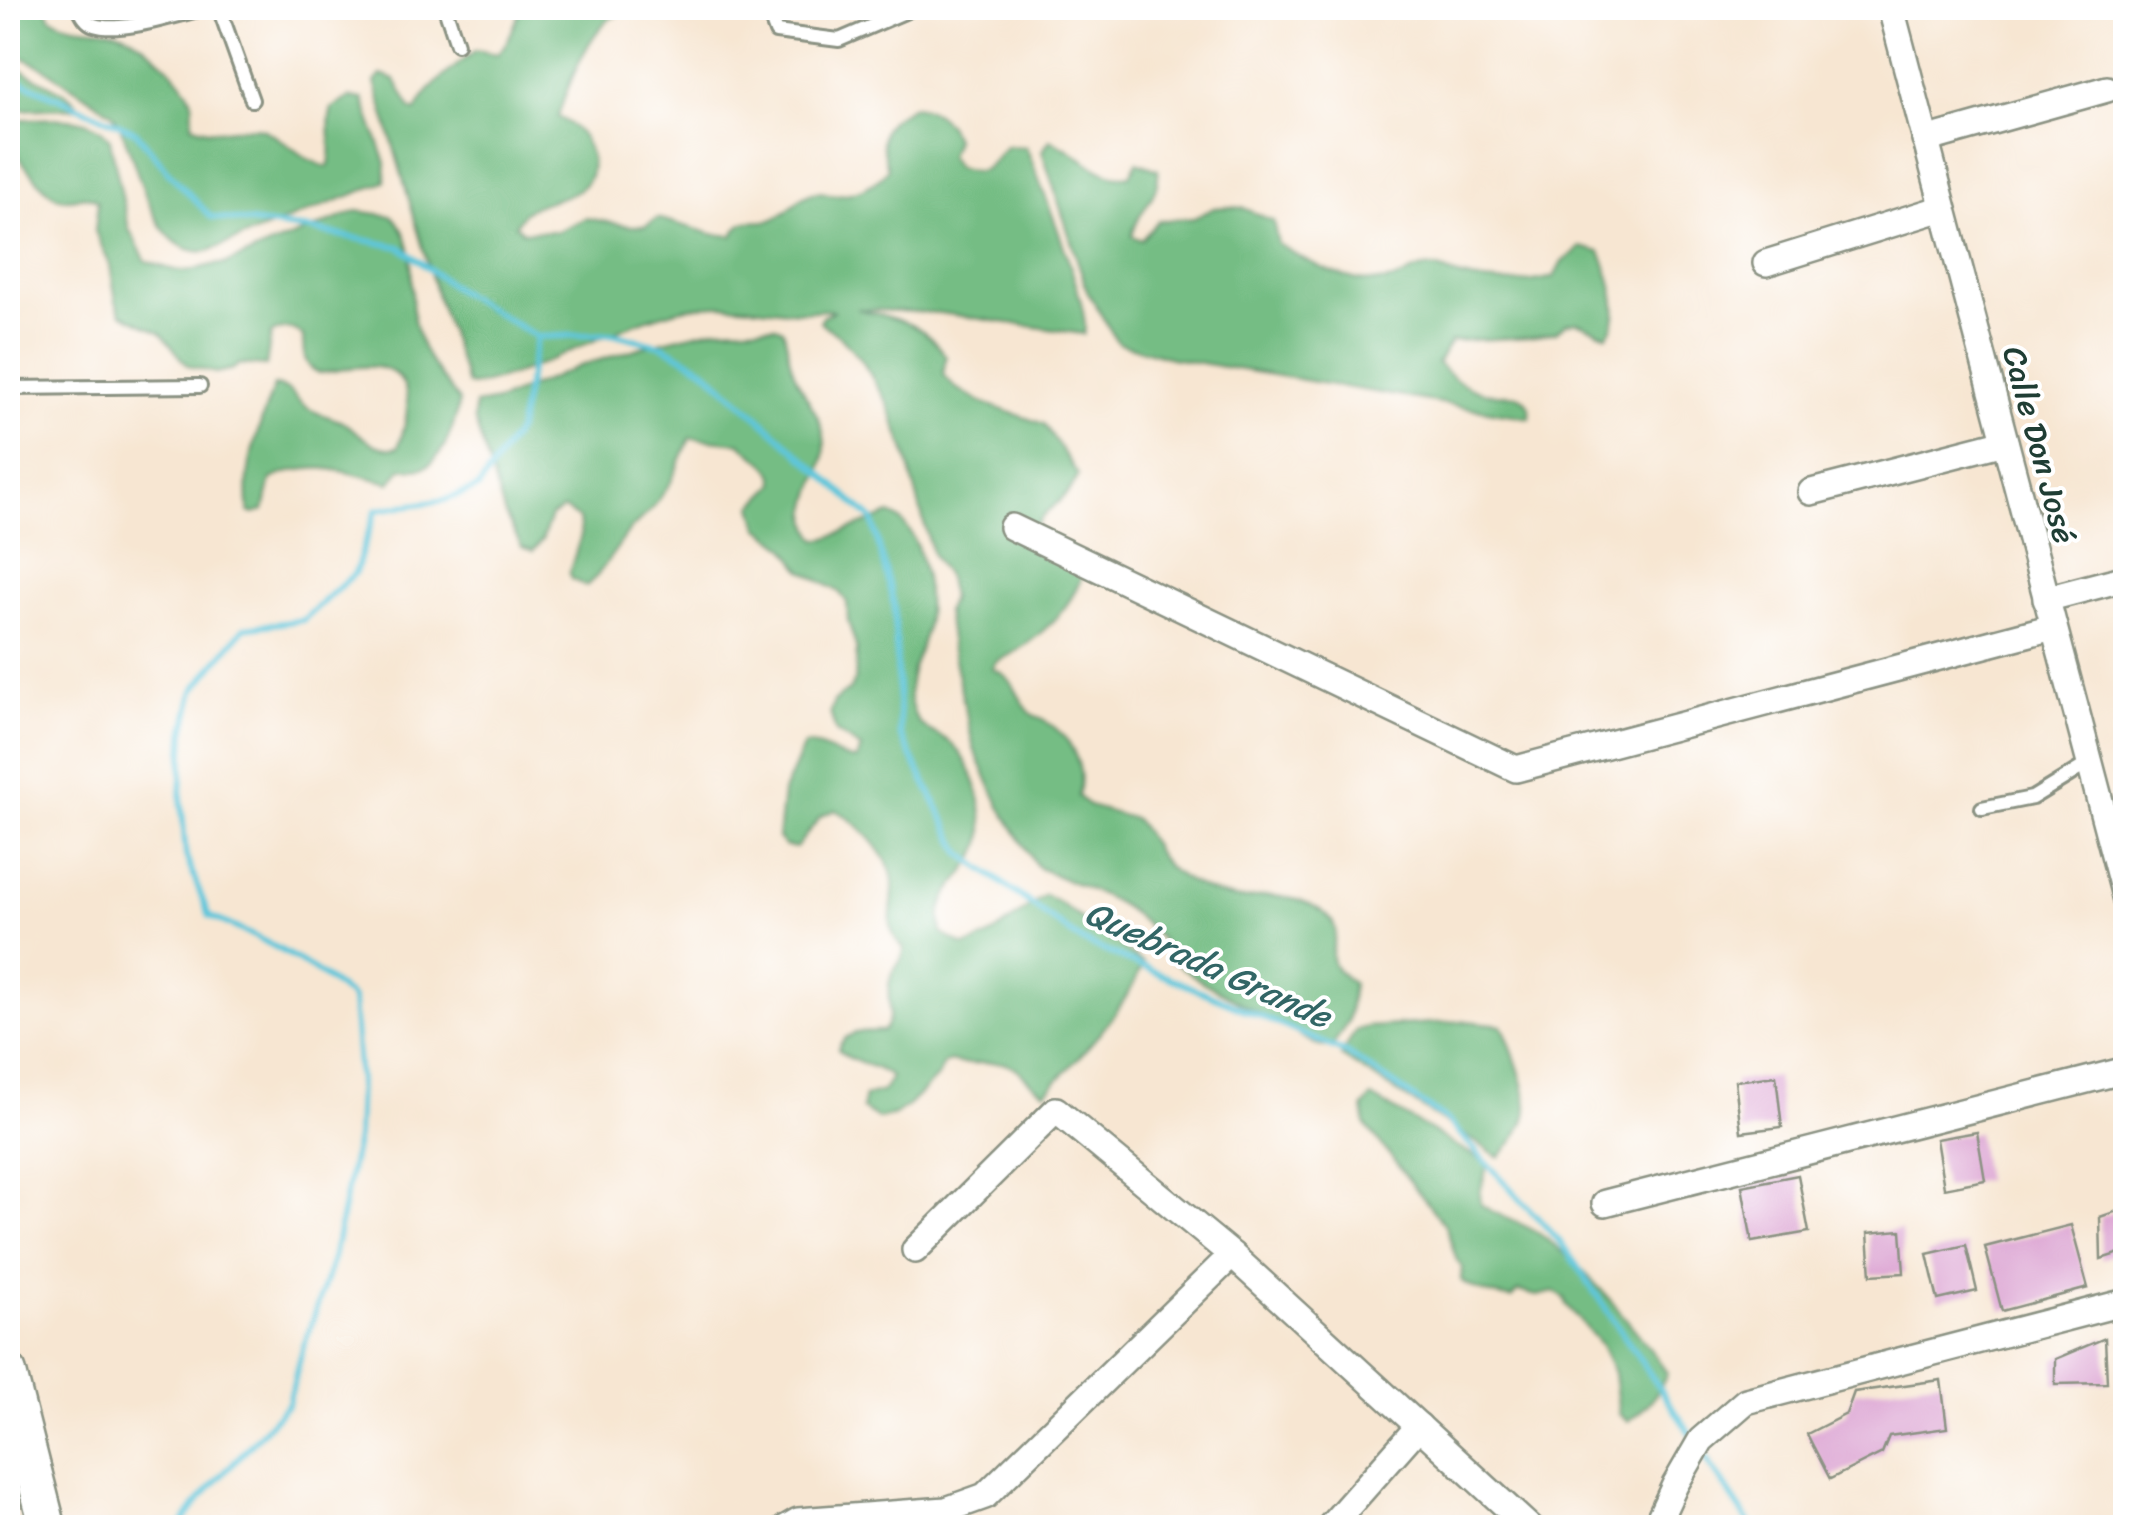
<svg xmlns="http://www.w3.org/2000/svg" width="2133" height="1535" font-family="Sriracha,sans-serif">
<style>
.forest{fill:#74bd84;stroke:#4a7d5c;stroke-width:2.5}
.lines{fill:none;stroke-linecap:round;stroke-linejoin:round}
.stream{stroke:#5ec6da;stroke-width:6}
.building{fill:#dba2d1}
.lane-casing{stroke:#8b9283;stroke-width:18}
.street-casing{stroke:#8b9283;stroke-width:30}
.secondary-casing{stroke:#8b9283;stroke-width:40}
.lane{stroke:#fff;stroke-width:12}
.street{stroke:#fff;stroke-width:25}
.secondary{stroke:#fff;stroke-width:35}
.labels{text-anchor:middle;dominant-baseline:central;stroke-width:8;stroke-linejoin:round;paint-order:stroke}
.street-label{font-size:32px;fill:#1f3d34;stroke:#fff}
.water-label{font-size:35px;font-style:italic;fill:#326666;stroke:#fff}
</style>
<rect width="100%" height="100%" fill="#fff"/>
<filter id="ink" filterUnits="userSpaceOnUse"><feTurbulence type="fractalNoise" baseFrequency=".01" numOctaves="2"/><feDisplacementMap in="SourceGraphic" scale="20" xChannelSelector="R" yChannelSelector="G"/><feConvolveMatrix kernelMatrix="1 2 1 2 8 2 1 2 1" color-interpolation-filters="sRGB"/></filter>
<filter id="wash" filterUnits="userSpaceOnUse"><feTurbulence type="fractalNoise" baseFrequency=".0048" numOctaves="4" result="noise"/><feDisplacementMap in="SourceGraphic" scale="40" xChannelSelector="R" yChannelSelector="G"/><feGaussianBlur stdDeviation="2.25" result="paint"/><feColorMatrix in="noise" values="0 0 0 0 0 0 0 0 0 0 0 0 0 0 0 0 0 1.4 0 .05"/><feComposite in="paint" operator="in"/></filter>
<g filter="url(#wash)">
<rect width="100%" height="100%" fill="#f7e6d2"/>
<g class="forest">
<path d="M8 8H47L50 17C75 31 93 25 119 32 141 38 186 79 192 102 194 108 192 118 192 125 221 139 244 121 264 130 288 141 302 161 328 167 335 148 325 128 332 108L350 97 363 99 386 163 385 182 208 251C145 259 139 146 111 112L39 65 8 51Z"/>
<path d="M523 8H629C622 13 614 16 607 21 586 39 566 90 558 117 572 124 584 135 589 151 604 201 548 194 524 212 523 214 516 224 515 225L523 232 558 231 586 218 630 226H645L658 218 712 234 733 236C741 215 754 224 771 220 789 215 798 194 818 192 823 192 828 194 833 195 854 195 876 186 888 169 877 133 879 124 913 106 933 108 948 120 955 139L949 156 956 168C989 177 986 166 1007 146L1026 147C1038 177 1092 310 1084 334L940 313 857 309C892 318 926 322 946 357L943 375 956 388 983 403 1044 424 1078 475C1067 504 1038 510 1032 536L1077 567 1082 576C1068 614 1032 645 996 662L993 669C1015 677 1015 694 1028 710 1034 718 1045 720 1054 727 1074 743 1086 772 1078 796L1089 806 1135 819C1153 839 1152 856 1177 874 1193 886 1221 897 1241 899 1249 900 1256 896 1264 896 1283 895 1308 901 1323 912 1350 933 1322 949 1336 968 1340 974 1348 979 1353 984L1348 1021 1332 1047 1319 1046 1204 983 1168 958 1170 951C1128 897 1098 895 1039 868L1034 862 1000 807 974 749 951 646 946 611 951 597 947 578 932 553 905 451 887 402 862 361 843 339 820 322 822 317 835 310C820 310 804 313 789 311 743 307 714 299 667 313 599 332 541 372 472 386L467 384 437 296 375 82 381 75 395 80 411 109 416 111C427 85 455 68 476 50L497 54C511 42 513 23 523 8Z"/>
<polygon points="8,63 65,93 77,103 75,108 8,110"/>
<path d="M25 119C53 119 94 113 110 140L129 229 146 261C159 265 177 273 190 271 203 268 211 263 225 264L357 211 392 216C420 241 408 287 414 320 419 352 440 375 459 401 456 420 445 457 425 467 417 470 409 468 401 469L390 483C347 473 315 458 271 479L264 510 254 514 249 512C242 468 259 427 274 386 295 389 291 396 305 406 316 415 330 416 342 422 360 431 375 454 398 447 412 409 417 362 360 367 346 368 333 372 319 373 303 367 303 351 303 336 293 326 283 327 271 334L266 366 239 364 233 369 216 373 188 366 161 333 121 313 116 301 110 265 95 231 98 201C80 190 77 203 60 198 46 195 12 151 8 137 7 134 8 124 8 121Z"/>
<path d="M1050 140C1076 149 1101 182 1130 175L1137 162 1158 170C1161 196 1136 212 1132 236L1141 240 1158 221 1194 218 1214 208 1228 207 1243 208 1273 221 1278 244C1307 262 1352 287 1388 281 1404 279 1414 266 1432 268 1442 269 1452 275 1461 277 1492 284 1524 285 1554 277L1562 262 1581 247 1600 252C1610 273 1625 318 1607 335L1577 322 1566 324 1556 332 1532 337 1451 341 1437 363C1451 378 1474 393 1495 394 1511 395 1520 390 1530 407V418L1171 358 1118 343 1088 293 1042 151Z"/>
<path d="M776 326 783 329C787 341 788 355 792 367 802 398 830 421 824 456 820 484 795 512 817 539H825L890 514C924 527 932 601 925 632 920 655 906 675 910 699 916 737 938 728 954 746 974 767 983 803 983 831 983 863 946 884 941 911 940 918 941 927 942 934L965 946C1002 935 1013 916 1045 895L1061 904 1143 963C1127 1008 1079 1058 1046 1092 1027 1085 1023 1068 1007 1064 988 1059 969 1068 950 1061L943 1064 939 1075 909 1105 895 1115 878 1119 862 1109 865 1096 883 1091 891 1077C875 1063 852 1065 838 1049 845 1030 865 1031 883 1031 896 1014 885 999 890 980 893 967 904 962 904 948 881 929 895 907 893 882 891 856 857 820 835 810L821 816 796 848 785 846 778 838 783 792 804 745C825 743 840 761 857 759L861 748 836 732 830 712 834 702 850 689 855 680 857 649 848 621 847 602 839 592 802 570 785 547 759 527 753 506 775 484C775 463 754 459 741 443L690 438 671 482 653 508 629 531 597 576 586 586 571 579 569 574 581 535 579 519 564 509 551 516 542 540 533 551 522 547 505 515 474 418 475 405 498 401 580 366 659 342 717 328Z"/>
<path d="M1466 1021 1502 1025C1510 1042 1528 1092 1527 1109 1527 1124 1510 1147 1499 1157L1341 1056 1356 1030 1367 1027Z"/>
<path d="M1372 1097 1483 1161 1487 1166 1480 1193 1481 1205C1499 1217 1521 1222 1538 1233 1583 1263 1637 1329 1667 1373 1660 1392 1645 1409 1628 1421L1619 1414 1614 1373 1601 1345 1567 1305 1565 1298 1554 1292 1537 1296 1518 1291 1511 1298C1493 1296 1476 1292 1461 1280L1462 1267 1457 1261 1446 1227 1365 1124 1363 1107Z"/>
</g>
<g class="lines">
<g class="stream">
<polyline points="8,76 136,132 170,174 211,217 318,231 400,247 457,290 537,337 615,334 663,346 703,368 872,519 894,605 900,734 962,854 1082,941 1347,1053 1448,1121 1562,1244 1694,1439"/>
<polyline points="1703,1454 1753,1528"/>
<path d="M179 1528 199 1500 288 1404 303 1348 333 1259 357 1137 359 1082 353 999C309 962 261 938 209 916L186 856 181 797 184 733 194 690 244 628 303 620 355 573 376 510 445 500 478 488 518 430 537 337"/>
</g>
</g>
<g id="blocks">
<g class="building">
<polygon points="1776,1076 1782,1127 1741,1132 1735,1081"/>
<polygon points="1977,1132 1985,1180 1944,1188 1936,1139"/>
<polygon points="1798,1175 1809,1232 1752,1242 1742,1186"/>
<polygon points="2126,1208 2126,1251 2101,1259 2100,1217"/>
<polygon points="2071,1225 2088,1288 2002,1311 1985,1247"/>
<polygon points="1901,1230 1904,1273 1871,1275 1868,1233"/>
<polygon points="1966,1245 1977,1291 1938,1300 1927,1254"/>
<polygon points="2105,1338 2107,1383 2055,1384 2055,1359"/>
<polygon points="1941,1380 1947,1428 1889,1436 1882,1453 1830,1479 1807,1434 1846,1414 1854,1392"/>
</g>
</g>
</g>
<g filter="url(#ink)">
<use href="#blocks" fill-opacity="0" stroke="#8b9283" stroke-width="2.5"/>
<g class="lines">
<defs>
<g id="lane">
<path d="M79 8C83 16 86 22 94 25 122 34 178 14 207 8"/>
<polyline points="219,8 252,100"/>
<polyline points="445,8 457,44"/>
<polyline points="767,8 776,32 839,40 914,8"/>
<polyline points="8,388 200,386"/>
<polyline points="1982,808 2032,798 2089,763"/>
</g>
<g id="street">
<polyline points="1891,8 2126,900"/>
<polyline points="1925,140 2107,89"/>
<polyline points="1766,263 1943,208"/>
<polyline points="1811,492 2005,442"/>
<polyline points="1012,527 1516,769 2053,627"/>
<polyline points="2046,599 2126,578"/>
<polyline points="1605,1203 2126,1070"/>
<polyline points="915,1250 1056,1110 1232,1255"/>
<polyline points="786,1528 798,1521 946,1510 985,1496 1232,1255 1530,1528"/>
<polyline points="1329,1528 1419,1426"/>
<polyline points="1655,1528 1675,1485 1701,1440 1746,1401 2126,1302"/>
</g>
<polyline id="secondary" points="8,1371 48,1528"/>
</defs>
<use href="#lane" class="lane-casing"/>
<use href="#street" class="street-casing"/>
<use href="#secondary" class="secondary-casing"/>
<use href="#lane" class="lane"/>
<use href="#street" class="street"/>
<use href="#secondary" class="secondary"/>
</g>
</g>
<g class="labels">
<g class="street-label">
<text transform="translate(2039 445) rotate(75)">Calle Don José</text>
</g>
<g class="water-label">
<text transform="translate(1208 964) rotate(24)">Quebrada Grande</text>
</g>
</g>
<rect width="2133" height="1535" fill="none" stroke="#fff" stroke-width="40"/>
</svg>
